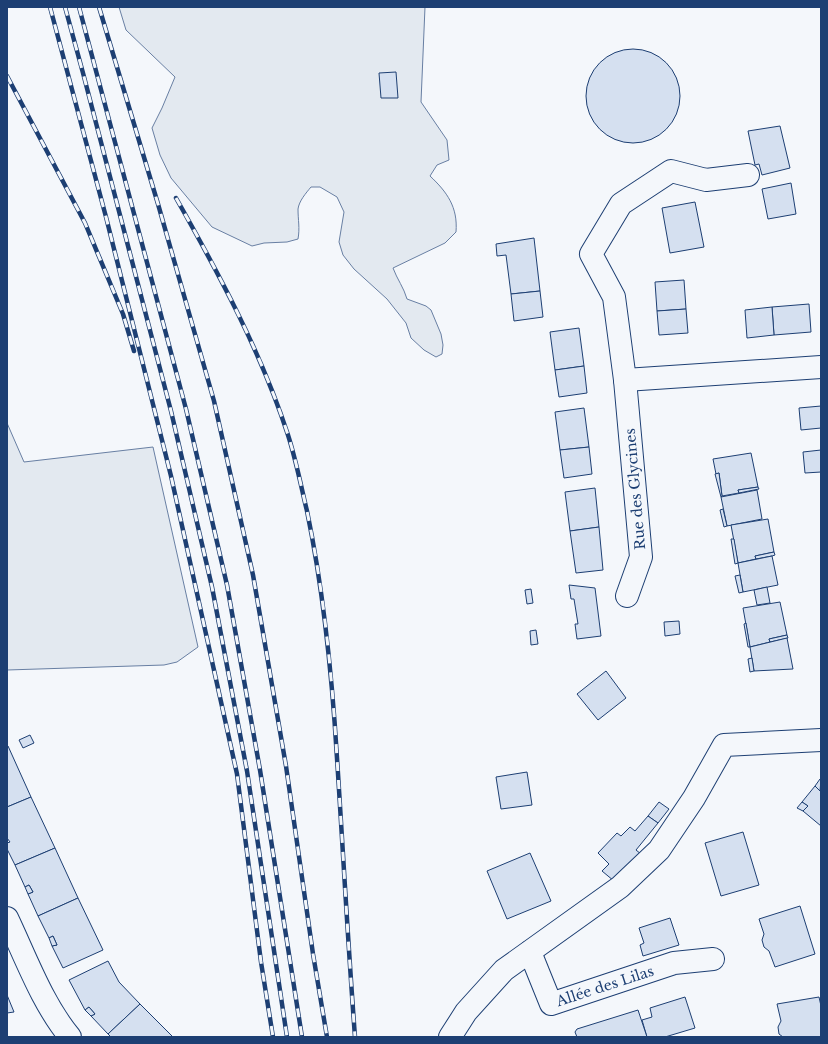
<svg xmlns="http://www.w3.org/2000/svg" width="828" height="1044" font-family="'Libre Baskerville',serif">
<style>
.green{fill:#e3e9f0;stroke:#687fa3}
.building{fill:#d5e0f0;stroke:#1d3f73}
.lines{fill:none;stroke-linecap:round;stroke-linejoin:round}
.street-casing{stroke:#1d3f73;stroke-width:24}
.secondary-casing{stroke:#1d3f73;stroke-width:24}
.street{stroke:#f4f7fb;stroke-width:22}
.secondary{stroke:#f4f7fb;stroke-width:22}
.rail-casing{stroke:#1d3f73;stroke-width:4.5}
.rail{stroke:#f4f7fb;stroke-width:3;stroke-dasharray:9;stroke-linecap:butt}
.labels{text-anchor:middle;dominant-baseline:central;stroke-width:3;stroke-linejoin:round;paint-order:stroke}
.street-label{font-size:14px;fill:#1d3f73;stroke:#f4f7fb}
</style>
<rect width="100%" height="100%" fill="#f4f7fb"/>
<g class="green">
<path d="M119 7H425L421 102 447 140 449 160 437 165 430 176C447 192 458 207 456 232L445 243 393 268C397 279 404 288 407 299L426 306 431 310 441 334 443 345 442 354 436 357 424 350 411 338 406 323 387 299 354 269 343 255 339 242 344 212 337 197 320 187H311C306 193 299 201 298 209 298 220 300 228 298 239L287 242 264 243 252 246 212 227 171 178 160 155 152 128 162 108 175 77 126 30Z"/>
<polygon points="7,423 24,462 153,447 198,647 177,662 164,665 7,670"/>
</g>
<g class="building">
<circle cx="633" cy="96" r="47"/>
<polygon points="396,72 398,98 381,98 379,73"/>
<polygon points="780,126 790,168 762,175 759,164 755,165 748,131"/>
<polygon points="791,183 796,214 768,219 762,189"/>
<polygon points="695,202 704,247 670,253 662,208"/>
<polygon points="534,238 540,291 511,294 506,255 497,256 496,244"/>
<polygon points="684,280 686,309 657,311 655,282"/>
<polygon points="540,291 543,317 514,321 511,294"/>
<polygon points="809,304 811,332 774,335 772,307"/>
<polygon points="772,307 774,335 747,338 745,310"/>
<polygon points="686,309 688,333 659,335 657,311"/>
<polygon points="579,328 584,366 555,370 550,332"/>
<polygon points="584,366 587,393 559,397 555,370"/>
<polygon points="821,406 821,428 801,430 799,408"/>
<polygon points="584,408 589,447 560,450 555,412"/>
<polygon points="589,447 592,474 564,478 560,450"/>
<polygon points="821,450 821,472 805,473 803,452"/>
<polygon points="751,453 758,487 738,490 739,493 722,496 719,473 716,474 713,459"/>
<polygon points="719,473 722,496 721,497 715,474"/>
<polygon points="758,487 759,489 739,493 738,490"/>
<polygon points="595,488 599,527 570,531 565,492"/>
<polygon points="757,490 762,519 727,526 721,497"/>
<polygon points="723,509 727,526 724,527 720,510"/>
<polygon points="768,519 774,552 755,556 756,559 738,563 731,525"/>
<polygon points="599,527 603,570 576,573 570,531"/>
<polygon points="731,539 734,539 738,563 735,564"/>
<polygon points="774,552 775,555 772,556 756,559 755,556"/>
<polygon points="772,556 778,585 743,592 738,563"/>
<polygon points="740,575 743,592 739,593 735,576"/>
<polygon points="569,585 595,588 601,636 577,639 575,624 578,624 574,599 571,599"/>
<polygon points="767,587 770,603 757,605 754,590"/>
<polygon points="531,589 533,603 527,604 525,590"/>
<polygon points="780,602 787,635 769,639 770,642 750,647 743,608"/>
<polygon points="679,621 680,634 665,636 664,622"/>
<polygon points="746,623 750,647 748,647 744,624"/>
<polygon points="536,630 538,644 531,645 530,631"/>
<polygon points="787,635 788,638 770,642 769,639"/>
<polygon points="787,638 793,669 754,671 750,647"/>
<polygon points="752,658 754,671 750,672 748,659"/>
<polygon points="606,671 626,698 598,720 577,694"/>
<polygon points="30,735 34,743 23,748 19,740"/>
<polygon points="7,746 8,746 31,797 7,807"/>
<polygon points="527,772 532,805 501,809 496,777"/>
<polygon points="820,779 821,780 820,791 815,786"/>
<polygon points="815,786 820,791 821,790 821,826 803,811 808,806 802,802"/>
<polygon points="31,797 55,848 15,865 7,849 7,843 10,842 7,838 7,807"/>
<polygon points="659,802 669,809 658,823 648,816"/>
<polygon points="802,802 808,806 803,811 797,808"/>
<polygon points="648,816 658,823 636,850 641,854 614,881 602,871 609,864 598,853 617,833 621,836 630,827 635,831"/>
<polygon points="743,832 759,885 721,896 705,843"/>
<polygon points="55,848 78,898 38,916 28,894 33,892 29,885 25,887 15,865"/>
<polygon points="530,853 551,901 507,919 487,871"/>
<polygon points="29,885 33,892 28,894 25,887"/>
<polygon points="78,898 103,950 63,968 52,946 57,945 53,936 49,938 38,916"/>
<polygon points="800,906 815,954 775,967 769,951 764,947 762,940 764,934 759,919"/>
<polygon points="670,918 679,945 643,956 640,945 644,943 639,928"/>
<polygon points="53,936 57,945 52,946 49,938"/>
<polygon points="108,961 119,982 140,1004 108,1034 91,1016 95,1014 89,1007 85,1010 69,980"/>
<polygon points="7,995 14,1012 7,1013"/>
<polygon points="685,997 695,1028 665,1037 647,1037 642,1020 652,1017 650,1008"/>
<polygon points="819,997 821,1006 821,1037 783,1037 779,1034 778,1027 781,1021 777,1004"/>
<polygon points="140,1004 173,1037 111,1037 108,1034"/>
<polygon points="89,1007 95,1014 91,1016 85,1010"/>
<polygon points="638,1010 647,1037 577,1037 575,1032 577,1029"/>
</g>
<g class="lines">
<defs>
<g id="street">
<polyline points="625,380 821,367"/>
<polyline points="627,596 641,557 625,380 614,297 591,254 621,204 671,171 706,180 748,175"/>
<polyline points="530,952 551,1004 674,963 713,959"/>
<polyline points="450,1037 466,1012 504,970 620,887 659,850 694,798 724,745 821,740"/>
</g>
<path id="secondary" d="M7 918C26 958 42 1003 70 1037"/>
</defs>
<use href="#street" class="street-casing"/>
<use href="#secondary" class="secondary-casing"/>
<use href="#street" class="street"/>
<use href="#secondary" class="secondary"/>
<defs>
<g id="rail">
<polyline points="50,7 106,217 171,476 237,774 261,962 273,1037"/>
<polyline points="65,7 83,73 171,411 212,587 247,771 287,1037"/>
<polyline points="79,7 186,409 227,585 260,770 302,1037"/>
<polyline points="99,7 158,204 214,401 253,575 286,766 313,954 327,1037"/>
<polyline points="7,76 85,223 123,314 134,351"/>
<path d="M176 198C219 274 261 352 288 435 296 460 301 486 307 511 324 593 332 675 337 758 343 851 348 944 355 1037"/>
</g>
</defs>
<use href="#rail" class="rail-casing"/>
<use href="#rail" class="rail"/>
</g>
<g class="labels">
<g class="street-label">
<text transform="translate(635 489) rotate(-95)">Rue des Glycines</text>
<text transform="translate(605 986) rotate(-18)">Allée des Lilas</text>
</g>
</g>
<rect width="828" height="1044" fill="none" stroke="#1d3f73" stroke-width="16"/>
</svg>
